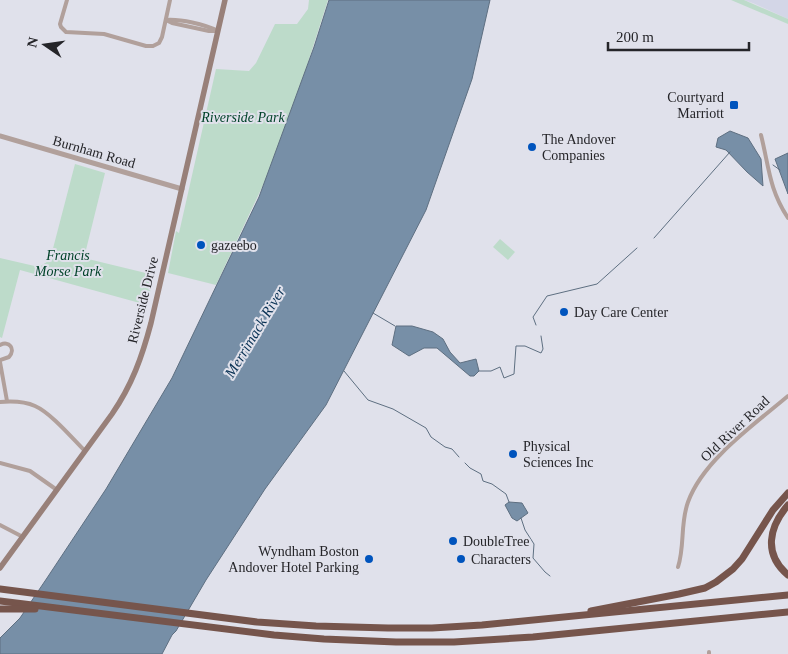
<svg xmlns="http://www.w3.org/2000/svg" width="788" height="654" font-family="Georgia,serif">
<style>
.built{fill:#d3d6e7}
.green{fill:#bddbca}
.water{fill:#778fa7;stroke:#5e6f81}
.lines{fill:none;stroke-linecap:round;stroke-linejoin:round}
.stream{stroke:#5e6f81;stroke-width:1}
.minor{stroke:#b1a09b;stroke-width:4}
.tertiary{stroke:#b1a09b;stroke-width:5}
.secondary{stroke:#988079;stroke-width:5.5}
.motorway{stroke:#76554c;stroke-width:7}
.poi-dot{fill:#0054bd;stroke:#e0e1eb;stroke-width:2}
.labels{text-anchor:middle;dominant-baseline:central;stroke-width:4;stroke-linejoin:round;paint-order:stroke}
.poi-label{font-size:14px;fill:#252529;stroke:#e0e1eb;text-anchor:start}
.park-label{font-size:14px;font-style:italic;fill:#004229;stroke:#e0e1eb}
.street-label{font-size:14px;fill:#252529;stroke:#e0e1eb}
.water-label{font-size:15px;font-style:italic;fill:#073053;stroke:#e0e1eb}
</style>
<rect width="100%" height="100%" fill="#e0e1eb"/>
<polygon class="built" points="744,0 788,0 788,19 753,3"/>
<g class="green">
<polygon points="309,0 328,0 304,75 265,181 216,285 168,273 176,231 179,233 216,69 249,71 256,63 275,24 297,24 308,9"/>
<polygon points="731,0 744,0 788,19 788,24"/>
<polygon points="75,164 105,173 84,258 154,275 147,305 20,270 2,338 0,337 0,258 39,267 50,260"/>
<polygon points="500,239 515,252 508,260 493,247"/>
</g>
<g class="water">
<polygon points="329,0 490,0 472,79 426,210 326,405 265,489 206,580 176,631 172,635 162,654 0,654 0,638 20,618 47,578 106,489 172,378 259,197 314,47"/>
<polygon points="730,131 748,138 761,159 763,186 747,172 726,150 716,147 718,138"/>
<polygon points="788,153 788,194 775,159"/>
<polygon points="396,326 412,326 433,332 443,339 450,352 460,363 476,359 479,371 474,376 470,376 437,348 424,348 409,356 392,345"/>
<polygon points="509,502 522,503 528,513 517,521 512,518 505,505"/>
</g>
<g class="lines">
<g class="stream">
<polyline points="773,165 780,170"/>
<polyline points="654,238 730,152"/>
<polyline points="373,313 395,326"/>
<polyline points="536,325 533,317 547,296 597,284 637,248"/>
<polyline points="344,371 368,400 393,409 426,428 431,437 445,447 452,449 459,457"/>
<polyline points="479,371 491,371 500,367 504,378 514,374 516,346 525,346 541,353 543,349 541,336"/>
<polyline points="465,463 470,468 481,474 483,481 492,484 506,494 509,502"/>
<polyline points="521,518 525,530 534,544 533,558 545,572 550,576"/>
</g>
<g class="minor">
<polyline points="67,0 60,24 61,27 66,32 104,34 146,46 153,46 159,43 162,37 170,0"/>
<path d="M166 20C181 19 204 24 218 31"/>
<polyline points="168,21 172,23 209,31 217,31"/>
<path d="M761 135C769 167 769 189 788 218"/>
<path d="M0 345C9 340 16 349 9 357L0 360"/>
<polyline points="0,362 7,401"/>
<path d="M0 402C12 401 24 401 35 406 51 413 72 438 85 451"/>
<polyline points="0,463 30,471 57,490"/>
<polyline points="0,525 23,537"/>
<path d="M678 567C685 545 680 524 688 502 703 460 755 424 788 396"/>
<polyline points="709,654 709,652"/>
</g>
<polyline class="tertiary" points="0,136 182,189"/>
<path class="secondary" d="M0 568 112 414C132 385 142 357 151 323L225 0"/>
<g class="motorway">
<path d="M788 505C769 527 763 554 788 575"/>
<polyline points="0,589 257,622 316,626 388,628 432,628 482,625 788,595"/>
<polyline points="0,601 274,635 324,639 396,642 454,642 533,637 788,612"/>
<polyline points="0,609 35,609"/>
<polyline points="591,611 679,594 705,588 716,582 733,569 742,559 773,510 788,493"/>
</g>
</g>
<g class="poi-dot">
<rect x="729" y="100" width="10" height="10" rx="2.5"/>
<circle cx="532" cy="147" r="5"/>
<circle cx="201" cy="245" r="5"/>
<circle cx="564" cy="312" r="5"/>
<circle cx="513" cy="454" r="5"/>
<circle cx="453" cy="541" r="5"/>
<circle cx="369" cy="559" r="5"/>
<circle cx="461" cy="559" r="5"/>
</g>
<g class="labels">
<g class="poi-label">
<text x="724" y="97" text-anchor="end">Courtyard<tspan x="724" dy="16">Marriott</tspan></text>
<text x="542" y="139">The Andover<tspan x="542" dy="16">Companies</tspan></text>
<text x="211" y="245">gazeebo</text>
<text x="574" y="312">Day Care Center</text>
<text x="523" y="446">Physical<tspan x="523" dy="16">Sciences Inc</tspan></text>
<text x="463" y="541">DoubleTree</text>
<text x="359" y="551" text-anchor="end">Wyndham Boston<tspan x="359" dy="16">Andover Hotel Parking</tspan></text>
<text x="471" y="559">Characters</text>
</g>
<g class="park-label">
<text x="243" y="117">Riverside Park</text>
<text x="68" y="255">Francis<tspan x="68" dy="16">Morse Park</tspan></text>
</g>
<g class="street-label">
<text transform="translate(94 152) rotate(16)">Burnham Road</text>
<text transform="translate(143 300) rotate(-76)">Riverside Drive</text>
<text transform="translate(735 429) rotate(-43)">Old River Road</text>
</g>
<g class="water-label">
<text transform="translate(255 332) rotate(-59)">Merrimack River</text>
</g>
</g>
<g transform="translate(45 45) rotate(283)" stroke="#e0e1eb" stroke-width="4" paint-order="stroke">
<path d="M0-4L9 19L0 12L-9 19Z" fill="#252529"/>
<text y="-8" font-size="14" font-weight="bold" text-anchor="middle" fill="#252529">N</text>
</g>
<path d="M608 42v8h141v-8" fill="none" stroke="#252529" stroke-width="2.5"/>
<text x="616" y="42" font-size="15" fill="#252529" stroke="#e0e1eb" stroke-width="4" paint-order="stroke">200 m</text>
</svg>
